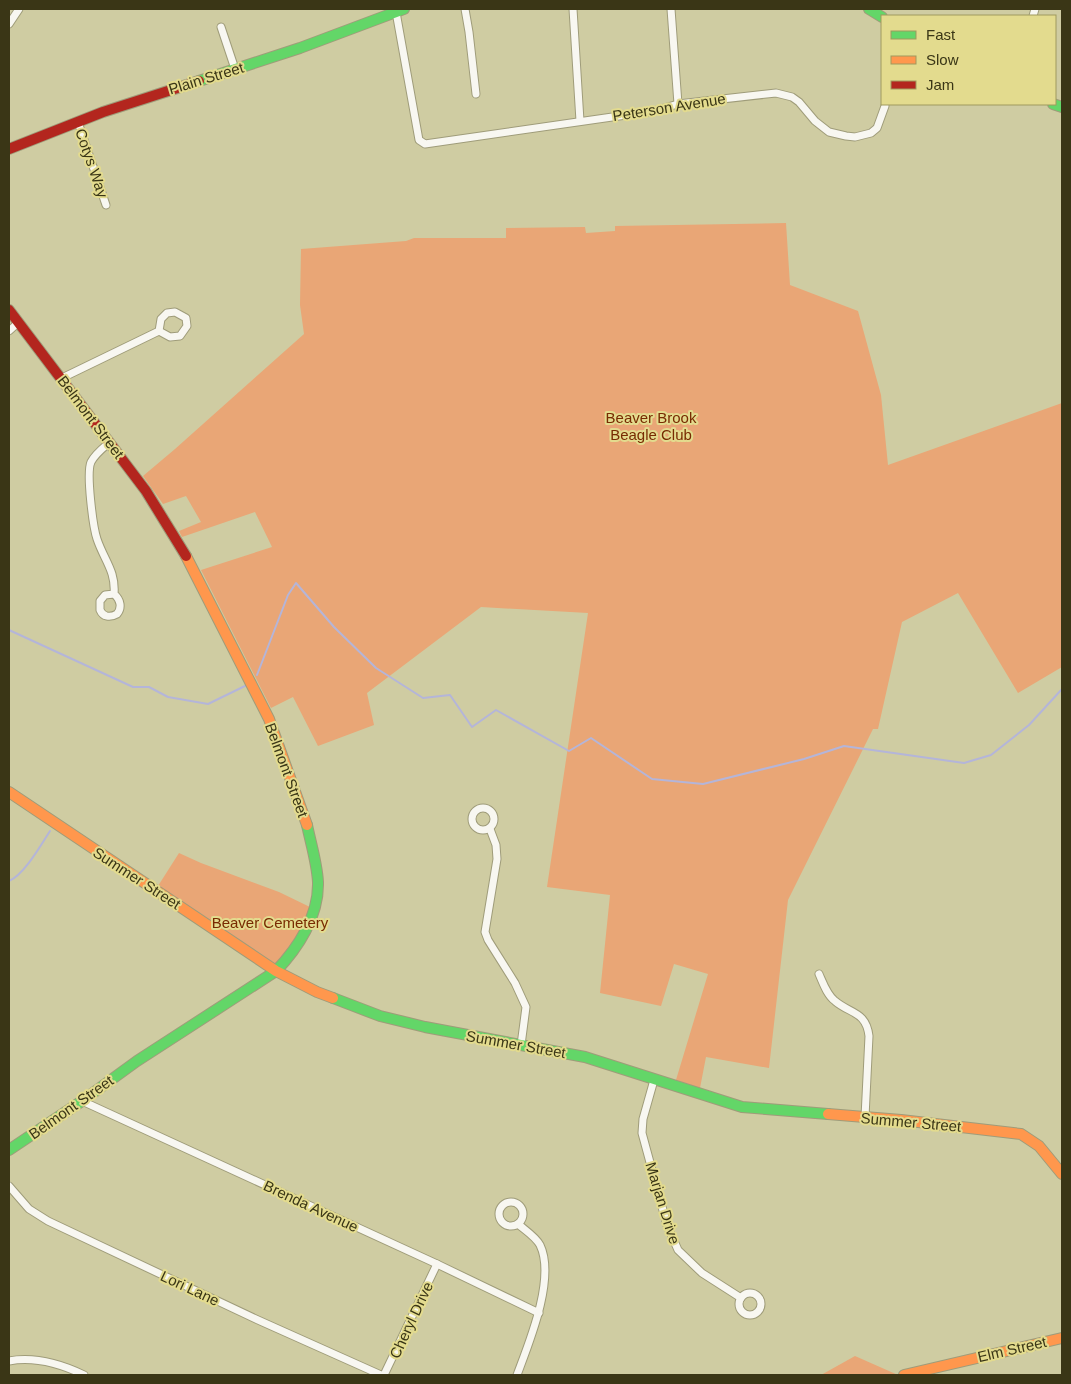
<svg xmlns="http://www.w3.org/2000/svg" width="1071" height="1384" font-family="Helvetica,sans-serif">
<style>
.green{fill:#e9a676}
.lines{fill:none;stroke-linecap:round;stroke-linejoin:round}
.stream{stroke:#b4b5d9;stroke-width:2}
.street-casing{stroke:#9f9c7a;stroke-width:9}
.fast-casing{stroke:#9f9c7a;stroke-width:12}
.slow-casing{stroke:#9f9c7a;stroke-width:12}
.jam-casing{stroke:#9f9c7a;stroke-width:12}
.street{stroke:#f8f7f1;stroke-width:7}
.fast{stroke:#63d668;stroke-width:10}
.slow{stroke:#ff974d;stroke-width:10}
.jam{stroke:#b3261e;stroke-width:10}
.labels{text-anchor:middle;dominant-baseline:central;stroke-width:4;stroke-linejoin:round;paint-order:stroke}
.street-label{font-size:15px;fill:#3a3616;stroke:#e3db8e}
.park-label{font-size:15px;fill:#782b02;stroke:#e3db8e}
</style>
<rect width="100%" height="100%" fill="#cfcca2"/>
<g class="green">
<polygon points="786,223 790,285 858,311 881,395 888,465 1062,403 1062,667 1018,693 958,593 902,622 878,729 873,729 788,900 769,1068 706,1057 700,1088 676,1080 708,974 674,964 661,1006 600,993 610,895 547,887 588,613 481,607 367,693 374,725 318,746 293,697 271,708 201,570 272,547 255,512 182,537 179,531 201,522 186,496 163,504 143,476 175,449 304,334 300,305 301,249 406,241 414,238 506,238 506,228 585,227 586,233 615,231 615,226"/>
<polygon points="179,853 201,863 279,892 312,908 300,935 280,963 275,964 158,886"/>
<polygon points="855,1356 898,1375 821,1375"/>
</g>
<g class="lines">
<g class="stream">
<polyline points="9,630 133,687 149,687 168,697 208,704 247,685"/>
<polyline points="257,675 288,595 296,583 334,627 376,668 423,698 450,695 472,727 496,710 569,751 591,738 652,779 703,784 804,759 844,746 964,763 991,755 1029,725 1062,689"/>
<path d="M9 881C24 875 41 845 50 831"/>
</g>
<defs>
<g id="street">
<polyline points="465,9 469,32 476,94"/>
<polyline points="573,9 580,121"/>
<polyline points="671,9 678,104"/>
<polyline points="396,12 419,140 425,144 654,111 678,104 776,93 792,97 799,102 815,121 829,132 846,136 855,137 871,133 877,128 885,106"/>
<polyline points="1033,16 1035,9"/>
<polyline points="9,24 19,9"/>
<polyline points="221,27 235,69"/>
<polyline points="78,122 106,205"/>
<polyline points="9,331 19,322"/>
<polyline points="62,378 159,331 161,319 167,313 175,312 186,318 187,326 180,336 170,337 159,331"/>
<path d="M110 442C103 448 95 454 91 462 86 473 93 527 97 539 104 560 116 571 114 594 121 600 122 608 117 614 110 618 103 617 100 610V601L105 595 114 594"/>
<circle cx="483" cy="819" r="11"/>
<polyline points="490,829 496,845 497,859 485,932 488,940 515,983 526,1007 521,1045"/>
<path d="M819 974C823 983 827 995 835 1001 850 1014 866 1011 869 1036L865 1117"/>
<polyline points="654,1080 643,1119 642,1133 667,1225 678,1250 702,1273 741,1298"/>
<polyline points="82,1101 437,1264 539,1313"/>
<polyline points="9,1186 29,1209 48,1221 258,1320 381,1375"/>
<circle cx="511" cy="1214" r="12"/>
<circle cx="750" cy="1304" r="11"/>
<path d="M9 1361C36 1356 61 1364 84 1375"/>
<polyline points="384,1375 437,1264"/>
<path d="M517 1375C529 1343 556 1278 540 1245 536 1237 525 1230 518 1224"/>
</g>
<g id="fast">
<polyline points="869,9 882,17"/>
<polyline points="199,81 300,48 404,9"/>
<polyline points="1053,104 1062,107"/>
<polyline points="333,998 380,1016 425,1027 585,1057 742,1107 828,1114"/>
<path d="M9 1150 82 1101 137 1061 276 971C298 948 319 916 318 882 317 863 311 844 307 825"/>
</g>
<g id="slow">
<polyline points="186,556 269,719 307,825"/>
<polyline points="9,792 276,971 317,992 333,998"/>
<polyline points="828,1114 901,1120 1021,1134 1039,1146 1062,1174"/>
<polyline points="904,1375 1062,1338"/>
</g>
<g id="jam">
<polyline points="9,149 103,112 199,81"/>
<polyline points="9,310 146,491 186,556"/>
</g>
</defs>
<use href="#street" class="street-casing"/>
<use href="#fast" class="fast-casing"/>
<use href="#slow" class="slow-casing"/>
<use href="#jam" class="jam-casing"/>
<use href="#street" class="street"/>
<use href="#fast" class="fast"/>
<use href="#slow" class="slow"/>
<use href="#jam" class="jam"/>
</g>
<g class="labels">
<g class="street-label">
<text transform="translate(206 78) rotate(-17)">Plain Street</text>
<text transform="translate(669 107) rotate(-9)">Peterson Avenue</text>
<text transform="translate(92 163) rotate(71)">Cotys Way</text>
<text transform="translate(91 417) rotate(53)">Belmont Street</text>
<text transform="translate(287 770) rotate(70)">Belmont Street</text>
<text transform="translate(137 878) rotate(33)">Summer Street</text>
<text transform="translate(516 1044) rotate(10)">Summer Street</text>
<text transform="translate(71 1107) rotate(-35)">Belmont Street</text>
<text transform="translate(911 1122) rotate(5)">Summer Street</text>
<text transform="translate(663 1203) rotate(73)">Marjan Drive</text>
<text transform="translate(311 1206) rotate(25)">Brenda Avenue</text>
<text transform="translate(190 1288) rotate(25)">Lori Lane</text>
<text transform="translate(411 1320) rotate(-65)">Cheryl Drive</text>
<text transform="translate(1012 1349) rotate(-13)">Elm Street</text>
</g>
<g class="park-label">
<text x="651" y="417">Beaver Brook<tspan x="651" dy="17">Beagle Club</tspan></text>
<text x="270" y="922">Beaver Cemetery</text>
</g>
</g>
<rect width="1071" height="1384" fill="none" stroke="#3a3616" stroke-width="20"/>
<rect x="881" y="15" width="175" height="90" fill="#e3db8e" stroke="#9f995e"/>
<rect x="891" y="31" width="25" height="8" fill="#63d668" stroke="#9f995e"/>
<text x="926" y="40" font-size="15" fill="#3a3616">Fast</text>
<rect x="891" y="56" width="25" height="8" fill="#ff974d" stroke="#9f995e"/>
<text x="926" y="65" font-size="15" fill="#3a3616">Slow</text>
<rect x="891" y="81" width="25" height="8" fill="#b3261e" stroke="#9f995e"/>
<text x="926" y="90" font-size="15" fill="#3a3616">Jam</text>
</svg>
